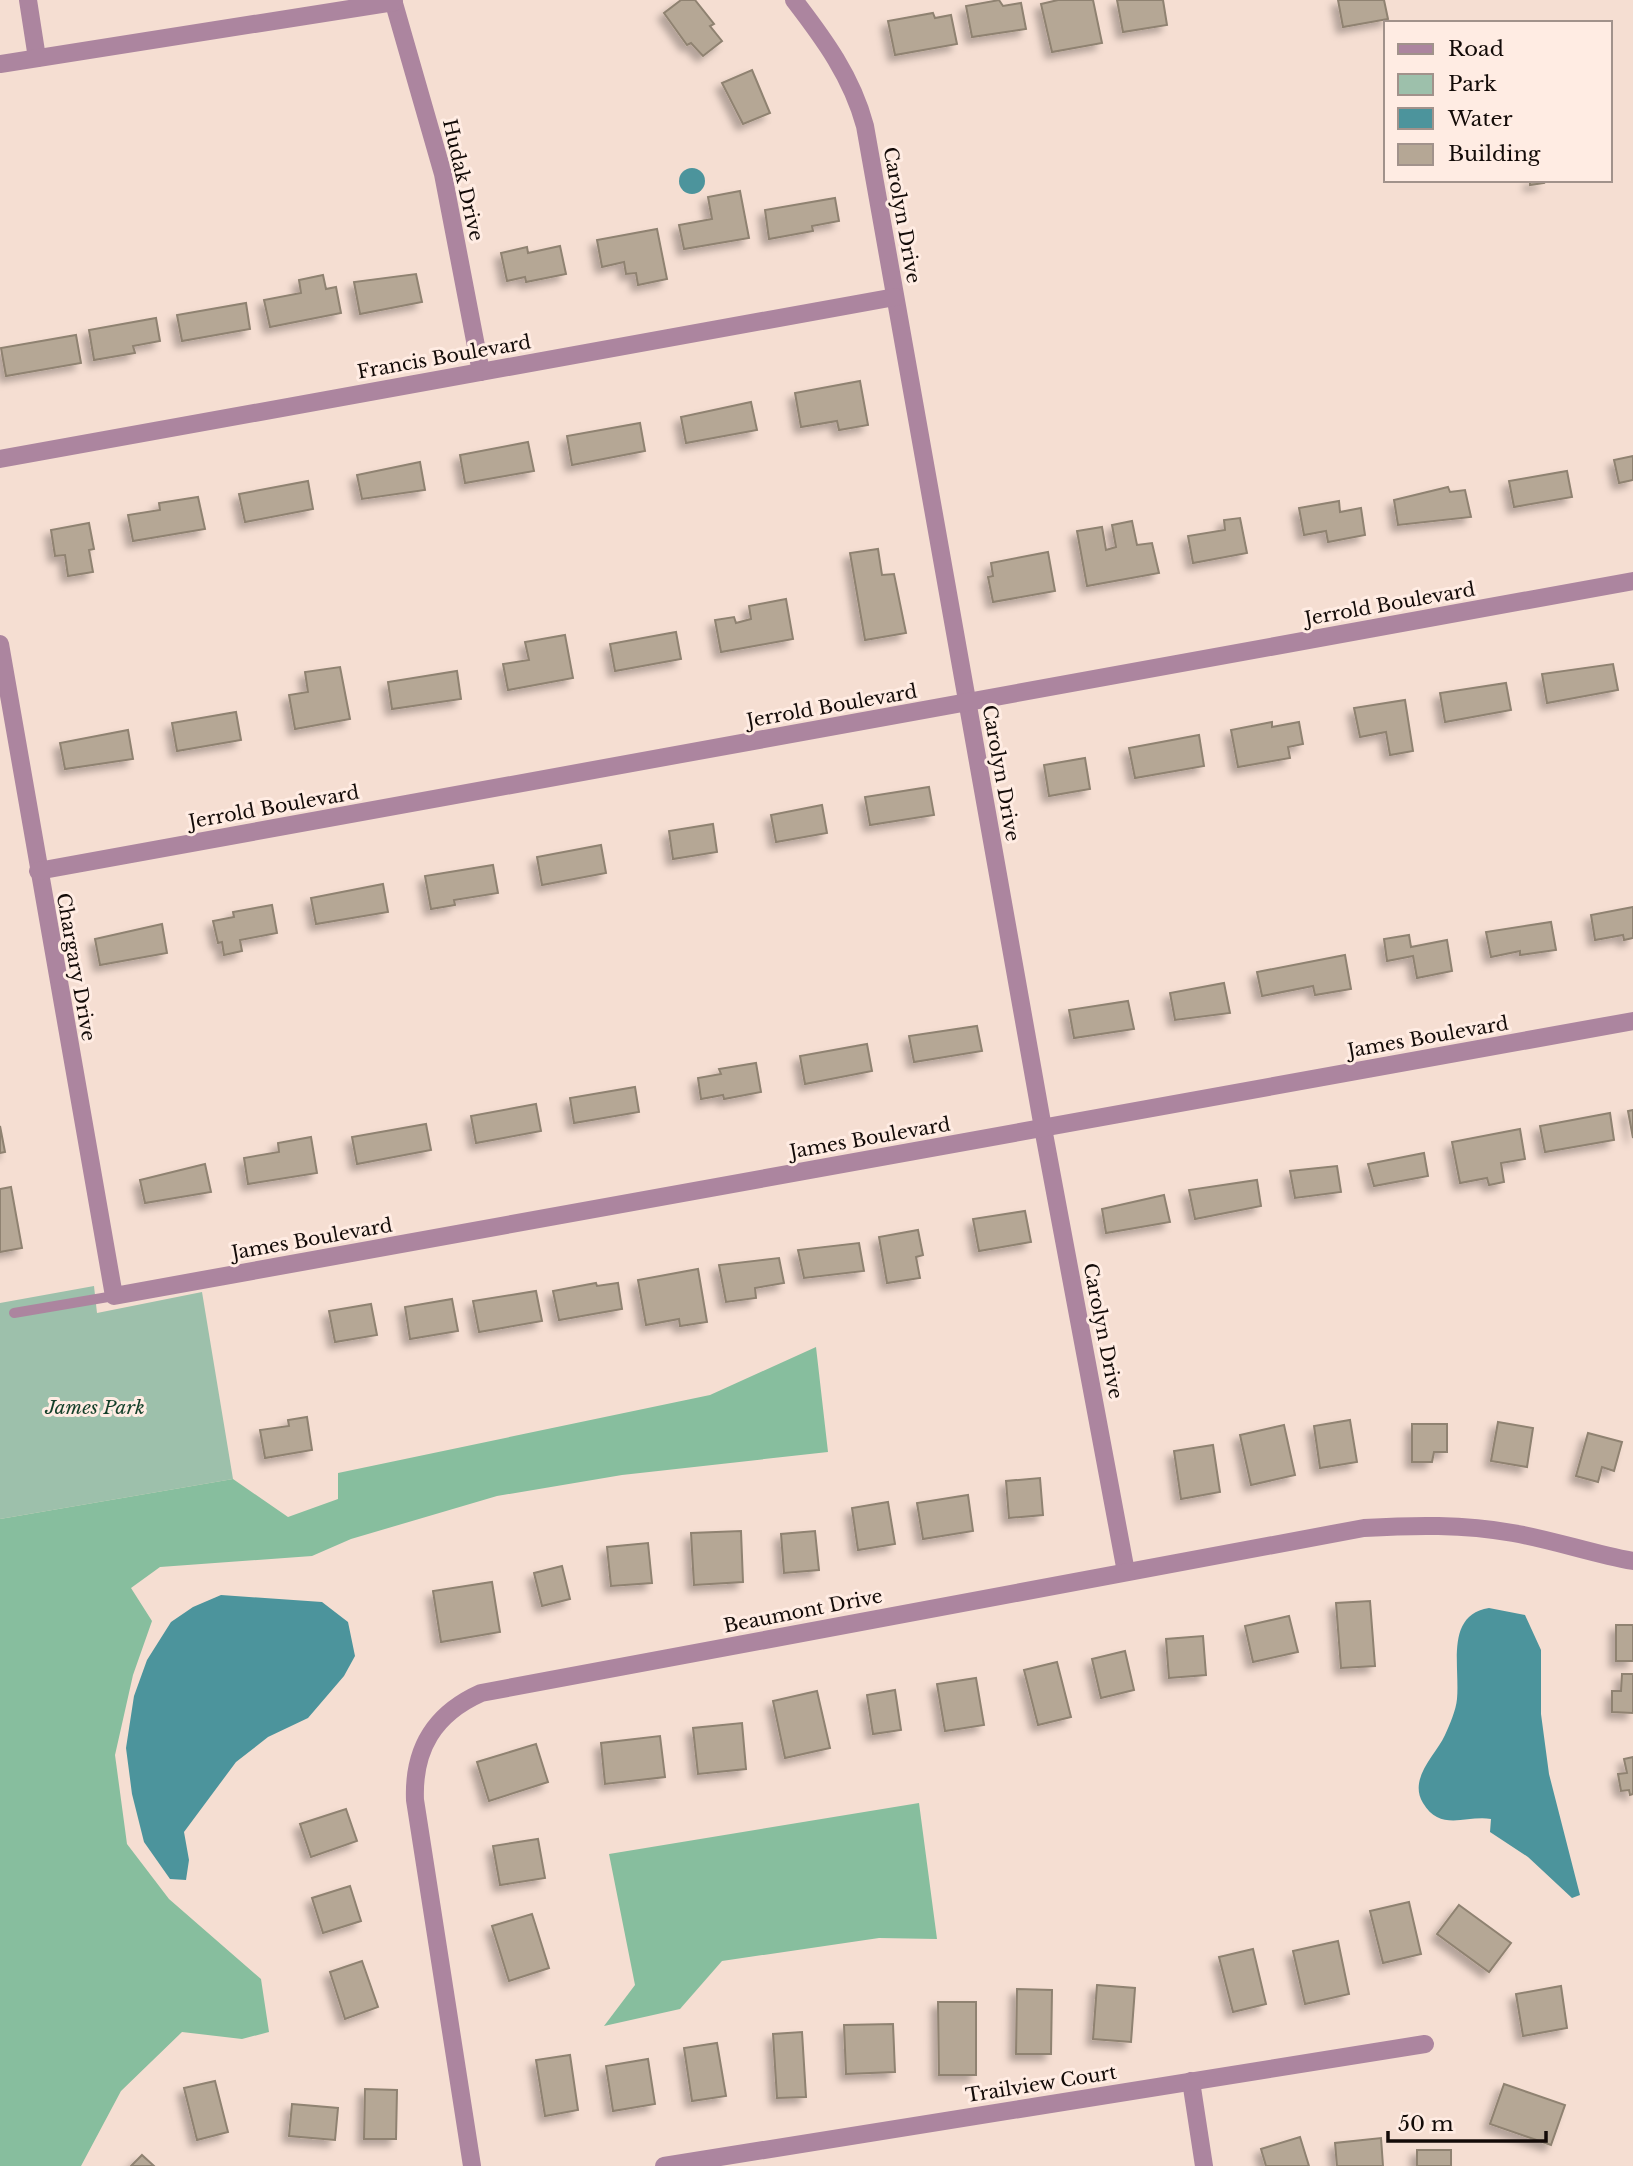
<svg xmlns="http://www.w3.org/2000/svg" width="1633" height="2166" font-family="'Libre Baskerville',serif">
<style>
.green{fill:#9dc0ab}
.forest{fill:#87be9e}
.water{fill:#4c949c}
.building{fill:#b5a795;stroke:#8f8271;stroke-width:2;filter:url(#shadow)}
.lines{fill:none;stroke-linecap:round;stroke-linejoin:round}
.lane{stroke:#ac859f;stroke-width:10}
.street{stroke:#ac859f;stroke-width:18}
.labels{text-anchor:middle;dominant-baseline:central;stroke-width:6;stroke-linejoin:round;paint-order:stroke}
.street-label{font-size:19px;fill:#130b08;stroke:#ffece3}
.park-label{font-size:19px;font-style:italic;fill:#133f29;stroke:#ffece3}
</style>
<defs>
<filter id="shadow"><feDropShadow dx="-6" dy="6" stdDeviation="3.5" flood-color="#0004"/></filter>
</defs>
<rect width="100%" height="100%" fill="#f5ded2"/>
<polygon class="green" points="94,1286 97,1313 202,1292 233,1479 0,1519 0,1303"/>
<g class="forest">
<polygon points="816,1347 828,1452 622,1475 497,1496 351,1539 312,1556 160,1567 131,1588 152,1621 133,1675 115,1755 127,1844 169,1899 261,1979 269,2032 242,2039 182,2032 121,2091 81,2166 0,2166 0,1519 233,1479 288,1517 338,1499 338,1473 710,1395"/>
<polygon points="919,1803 937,1939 879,1938 722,1961 680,2009 604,2026 635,1985 609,1854"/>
</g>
<g class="water">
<circle cx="692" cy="181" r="13"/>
<polygon points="221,1595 322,1602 348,1622 355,1656 344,1676 308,1718 268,1737 236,1762 184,1832 189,1860 186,1880 170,1879 144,1842 132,1794 126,1748 134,1696 147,1660 171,1622 193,1607"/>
<path d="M1489 1608 1525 1615 1541 1650V1714L1549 1774 1580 1895 1572 1898 1528 1857 1490 1832 1491 1819C1466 1815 1440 1832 1423 1803 1408 1778 1436 1755 1445 1735 1450 1724 1456 1710 1457 1699 1460 1666 1445 1615 1489 1608Z"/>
</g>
<g class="building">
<polygon points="681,0 695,0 714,24 710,26 722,41 703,56 691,43 687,45 664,13"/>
<polygon points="999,0 1003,6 1021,3 1026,29 972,37 966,6"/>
<polygon points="1058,0 1093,0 1102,43 1052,52 1041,4"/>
<polygon points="1117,0 1163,0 1167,25 1123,32"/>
<polygon points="1338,0 1384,0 1388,19 1343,27"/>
<polygon points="933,13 935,18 951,15 957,44 895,55 888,21"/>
<polygon points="752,70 770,113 743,124 722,83"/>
<polygon points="1530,180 1543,180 1544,183 1530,185"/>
<polygon points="740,191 749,238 684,249 679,225 712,219 708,197"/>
<polygon points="835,198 839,221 812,226 813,231 769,239 765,210"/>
<polygon points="657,229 667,279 638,285 636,273 626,274 624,262 602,267 597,240"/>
<polygon points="560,246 566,274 526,282 525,277 507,281 501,253 527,247 528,253"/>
<polygon points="416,274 422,302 360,314 354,282"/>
<polygon points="323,275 326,289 336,287 341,313 270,327 264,300 301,293 299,280"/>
<polygon points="246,303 250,329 182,341 177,315"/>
<polygon points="156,318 160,341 133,346 135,353 94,360 89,330"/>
<polygon points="76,335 81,363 6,376 1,348"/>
<polygon points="860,381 868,425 839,430 837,421 801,427 795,393"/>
<polygon points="751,402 757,430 686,443 681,417"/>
<polygon points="640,423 645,451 572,465 567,436"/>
<polygon points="528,442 534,471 465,483 460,455"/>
<polygon points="1633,456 1633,480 1619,483 1614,460"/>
<polygon points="420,462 425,490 362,499 357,475"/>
<polygon points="1567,471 1572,497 1514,507 1509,481"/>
<polygon points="308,481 313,509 245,522 239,494"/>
<polygon points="1448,487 1450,492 1465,490 1471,517 1398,525 1394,500"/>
<polygon points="198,497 205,529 133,541 128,515 160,510 159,503"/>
<polygon points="1339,501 1340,512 1361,508 1365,535 1328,542 1326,531 1304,535 1299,508"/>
<polygon points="1240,518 1247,553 1193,563 1188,536 1225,530 1224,520"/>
<polygon points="1132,521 1137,545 1152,543 1159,573 1087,586 1077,531 1102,527 1106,550 1116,547 1112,525"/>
<polygon points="89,523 94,549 89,550 93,572 68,576 65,555 55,556 51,530"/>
<polygon points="878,549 882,575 894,574 906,633 865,640 850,553"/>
<polygon points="1048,552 1055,591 993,602 988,577 993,576 991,563"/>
<polygon points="786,599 793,639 721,652 715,620 734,617 736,623 751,619 749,606"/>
<polygon points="676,632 681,659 615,671 610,644"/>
<polygon points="565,635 573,678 508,690 503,664 529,660 525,642"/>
<polygon points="1613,664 1618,690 1547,703 1542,674"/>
<polygon points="340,667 350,719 295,729 289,695 308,692 305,672"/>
<polygon points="457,671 461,699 392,709 388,682"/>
<polygon points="1506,683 1511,710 1445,722 1440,693"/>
<polygon points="1405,700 1413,751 1390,755 1386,732 1360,737 1354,708"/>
<polygon points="236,712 241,740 177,751 172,723"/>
<polygon points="1272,722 1272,727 1299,722 1303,744 1288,747 1290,758 1238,767 1231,730"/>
<polygon points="128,730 133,759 65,769 60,743"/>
<polygon points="1199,735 1204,766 1135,778 1129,748"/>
<polygon points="1085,758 1090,789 1049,796 1044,765"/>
<polygon points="929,787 934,815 870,825 865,797"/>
<polygon points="822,805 827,833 776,842 771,815"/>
<polygon points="713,824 717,852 673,859 669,831"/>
<polygon points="601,845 606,873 542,885 537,857"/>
<polygon points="493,865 498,893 454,900 455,905 431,909 425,876"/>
<polygon points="383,884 388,912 316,924 311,898"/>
<polygon points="272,905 277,933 240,940 242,951 224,955 222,942 218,943 213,921 234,917 233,912"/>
<polygon points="1633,907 1633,938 1624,940 1623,935 1595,940 1591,915"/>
<polygon points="1551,922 1556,950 1520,955 1520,951 1491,957 1486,932"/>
<polygon points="162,924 167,953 100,965 95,939"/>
<polygon points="1409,935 1411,947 1447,940 1452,971 1417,978 1413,956 1387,961 1384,939"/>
<polygon points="1345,955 1351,989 1315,995 1313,986 1262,996 1257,972"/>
<polygon points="1224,983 1230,1013 1175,1020 1170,993"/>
<polygon points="1128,1001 1134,1029 1074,1038 1069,1010"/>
<polygon points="977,1026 982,1051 914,1062 909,1036"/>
<polygon points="867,1044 872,1071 805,1084 800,1056"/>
<polygon points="756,1063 761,1092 724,1099 723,1095 701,1099 698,1078 721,1074 719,1069"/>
<polygon points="635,1087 639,1112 574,1123 570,1098"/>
<polygon points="536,1104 541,1131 476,1143 471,1116"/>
<polygon points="1633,1110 1633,1138 1628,1111"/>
<polygon points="1610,1113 1614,1140 1545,1152 1540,1126"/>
<polygon points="426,1124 431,1150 357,1164 352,1137"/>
<polygon points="0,1126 5,1152 0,1153"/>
<polygon points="1520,1129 1525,1159 1501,1163 1504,1182 1489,1185 1487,1178 1460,1183 1452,1142"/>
<polygon points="311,1137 317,1173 248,1184 244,1158 279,1152 278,1143"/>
<polygon points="1424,1153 1428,1176 1374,1186 1368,1164"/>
<polygon points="205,1164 211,1192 145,1203 140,1180"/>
<polygon points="1337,1166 1341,1192 1295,1198 1290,1171"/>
<polygon points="1257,1180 1261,1206 1195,1219 1189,1190"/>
<polygon points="11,1187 22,1248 0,1252 0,1189"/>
<polygon points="1164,1195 1170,1222 1106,1233 1102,1209"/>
<polygon points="1025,1211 1031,1242 979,1251 973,1219"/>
<polygon points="918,1230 923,1255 916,1257 920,1278 887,1283 879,1237"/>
<polygon points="859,1243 864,1271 804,1278 798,1250"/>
<polygon points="779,1258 784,1283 755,1288 756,1298 726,1302 719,1265"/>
<polygon points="698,1269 707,1322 680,1326 679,1319 646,1325 638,1280"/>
<polygon points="596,1283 597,1286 618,1283 622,1309 559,1320 553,1291"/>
<polygon points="536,1291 542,1321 479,1332 473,1301"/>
<polygon points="452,1299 458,1331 410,1339 405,1307"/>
<polygon points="371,1304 377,1335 335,1342 329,1311"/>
<polygon points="307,1417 312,1450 265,1458 260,1430 289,1426 288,1420"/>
<polygon points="1350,1420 1357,1462 1320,1468 1314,1426"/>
<polygon points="1498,1422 1533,1428 1527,1467 1491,1461"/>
<polygon points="1412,1424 1447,1424 1447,1452 1434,1452 1432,1462 1412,1462"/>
<polygon points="1284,1425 1295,1475 1251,1485 1240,1435"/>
<polygon points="1588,1433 1622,1442 1614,1471 1602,1467 1598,1482 1576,1476"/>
<polygon points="1213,1445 1220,1492 1181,1499 1174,1451"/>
<polygon points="1040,1478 1043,1515 1009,1518 1006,1481"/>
<polygon points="968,1495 973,1531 923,1539 917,1503"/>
<polygon points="888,1502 895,1544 858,1550 852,1508"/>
<polygon points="741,1531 743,1582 694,1585 691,1533"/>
<polygon points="815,1531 819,1570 784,1573 781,1534"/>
<polygon points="648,1543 652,1583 611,1586 607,1547"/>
<polygon points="562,1566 570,1599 542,1606 534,1573"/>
<polygon points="492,1582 500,1632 441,1642 433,1591"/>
<polygon points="1370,1601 1375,1666 1341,1668 1336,1603"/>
<polygon points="1289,1616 1298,1652 1253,1662 1245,1626"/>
<rect x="1616" y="1625" width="17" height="36"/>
<polygon points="1203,1636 1206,1675 1169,1678 1166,1639"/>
<polygon points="1125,1651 1134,1690 1101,1698 1092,1659"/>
<polygon points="1057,1662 1071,1717 1038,1725 1024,1670"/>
<polygon points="1622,1674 1633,1674 1633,1713 1612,1712 1612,1691 1621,1691"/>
<polygon points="976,1678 984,1725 945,1731 937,1684"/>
<polygon points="895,1690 901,1730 873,1734 867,1695"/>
<polygon points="817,1691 830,1748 785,1758 773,1701"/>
<polygon points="742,1723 746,1769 698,1774 693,1728"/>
<polygon points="660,1736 665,1777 605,1784 601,1743"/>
<polygon points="536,1744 548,1782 489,1801 477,1762"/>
<polygon points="1633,1757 1633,1794 1630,1795 1629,1790 1621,1791 1618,1774 1627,1773 1624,1759"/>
<polygon points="346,1809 357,1841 311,1857 300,1824"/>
<polygon points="538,1839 545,1878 500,1885 493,1846"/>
<polygon points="350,1886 361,1921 323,1933 312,1898"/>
<polygon points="1409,1902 1421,1954 1383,1963 1370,1911"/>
<polygon points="1459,1905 1511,1943 1489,1972 1437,1934"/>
<polygon points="532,1914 549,1968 509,1981 492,1926"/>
<polygon points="1338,1941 1349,1994 1305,2004 1293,1951"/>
<polygon points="1253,1949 1266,2004 1233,2012 1219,1957"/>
<polygon points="362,1961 378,2007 345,2019 330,1972"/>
<polygon points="1097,1985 1135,1988 1131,2042 1093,2039"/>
<polygon points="1561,1986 1567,2028 1523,2036 1516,1994"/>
<polygon points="1017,1989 1052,1990 1051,2054 1016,2054"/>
<polygon points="938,2002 976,2002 976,2075 939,2075"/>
<polygon points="893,2024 895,2072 846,2074 844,2025"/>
<polygon points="802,2032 806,2097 777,2098 773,2034"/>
<polygon points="717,2043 726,2096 692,2101 684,2048"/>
<polygon points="570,2055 578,2110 545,2116 536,2060"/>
<polygon points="648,2059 655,2104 613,2111 606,2066"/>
<polygon points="215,2081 228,2132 197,2140 184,2088"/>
<polygon points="1504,2084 1565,2105 1551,2145 1490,2124"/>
<polygon points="365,2089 397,2090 396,2139 364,2139"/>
<polygon points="292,2104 338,2108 335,2140 289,2136"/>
<polygon points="1300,2137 1309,2166 1266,2166 1261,2149"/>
<polygon points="1381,2138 1383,2166 1337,2166 1335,2143"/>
<rect x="1417" y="2150" width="34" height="16"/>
<polygon points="142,2155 154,2166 131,2166"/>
</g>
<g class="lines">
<polyline class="lane" points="14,1313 114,1296"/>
<g class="street">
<polyline points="28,0 37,58"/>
<polyline points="393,0 443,174 481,372"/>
<path d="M794 0C824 39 852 77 865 126L1043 1128 1126 1572"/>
<polyline points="0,64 394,2"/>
<polyline points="0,459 895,297"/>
<polyline points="0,644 114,1296 1633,1021"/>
<polyline points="38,871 1633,581"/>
<polyline points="1191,2081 1204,2166"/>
<path d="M472 2166 415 1800C413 1749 434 1714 481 1693L1364 1528C1414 1525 1463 1524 1513 1533 1554 1540 1593 1554 1633 1561"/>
<polyline points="664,2166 1425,2044"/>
</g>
</g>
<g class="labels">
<g class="street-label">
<text transform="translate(463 180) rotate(77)">Hudak Drive</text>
<text transform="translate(902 215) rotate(80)">Carolyn Drive</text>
<text transform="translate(444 357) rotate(-10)">Francis Boulevard</text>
<text transform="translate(1390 604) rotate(-10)">Jerrold Boulevard</text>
<text transform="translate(832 706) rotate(-10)">Jerrold Boulevard</text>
<text transform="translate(1001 773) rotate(80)">Carolyn Drive</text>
<text transform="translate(274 807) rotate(-10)">Jerrold Boulevard</text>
<text transform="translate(76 967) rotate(80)">Chargary Drive</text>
<text transform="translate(1428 1037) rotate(-10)">James Boulevard</text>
<text transform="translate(870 1138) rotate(-10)">James Boulevard</text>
<text transform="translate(312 1239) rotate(-10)">James Boulevard</text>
<text transform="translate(1103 1331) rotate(79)">Carolyn Drive</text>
<text transform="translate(803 1611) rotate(-11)">Beaumont Drive</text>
<text transform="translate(1041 2084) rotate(-9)">Trailview Court</text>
</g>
<g class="park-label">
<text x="95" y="1407">James Park</text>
</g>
</g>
<rect x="1384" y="21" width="228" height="161" fill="#ffece3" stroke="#a1928b" stroke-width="2"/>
<rect x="1398" y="44" width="35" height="10" fill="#ac859f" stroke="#a1928b" stroke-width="2"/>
<text x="1448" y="56" font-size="21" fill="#130b08">Road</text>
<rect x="1398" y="74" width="35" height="21" fill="#9dc0ab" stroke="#a1928b" stroke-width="2"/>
<text x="1448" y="91" font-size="21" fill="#130b08">Park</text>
<rect x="1398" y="108" width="35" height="21" fill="#4c949c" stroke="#a1928b" stroke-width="2"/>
<text x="1448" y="126" font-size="21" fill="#130b08">Water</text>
<rect x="1398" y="144" width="35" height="21" fill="#b5a795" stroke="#a1928b" stroke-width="2"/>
<text x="1448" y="161" font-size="21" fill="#130b08">Building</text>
<path d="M1388 2131v10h158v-10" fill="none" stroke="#130b08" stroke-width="3.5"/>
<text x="1398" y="2131" font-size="21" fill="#130b08" stroke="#ffece3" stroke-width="5" paint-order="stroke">50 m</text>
</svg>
